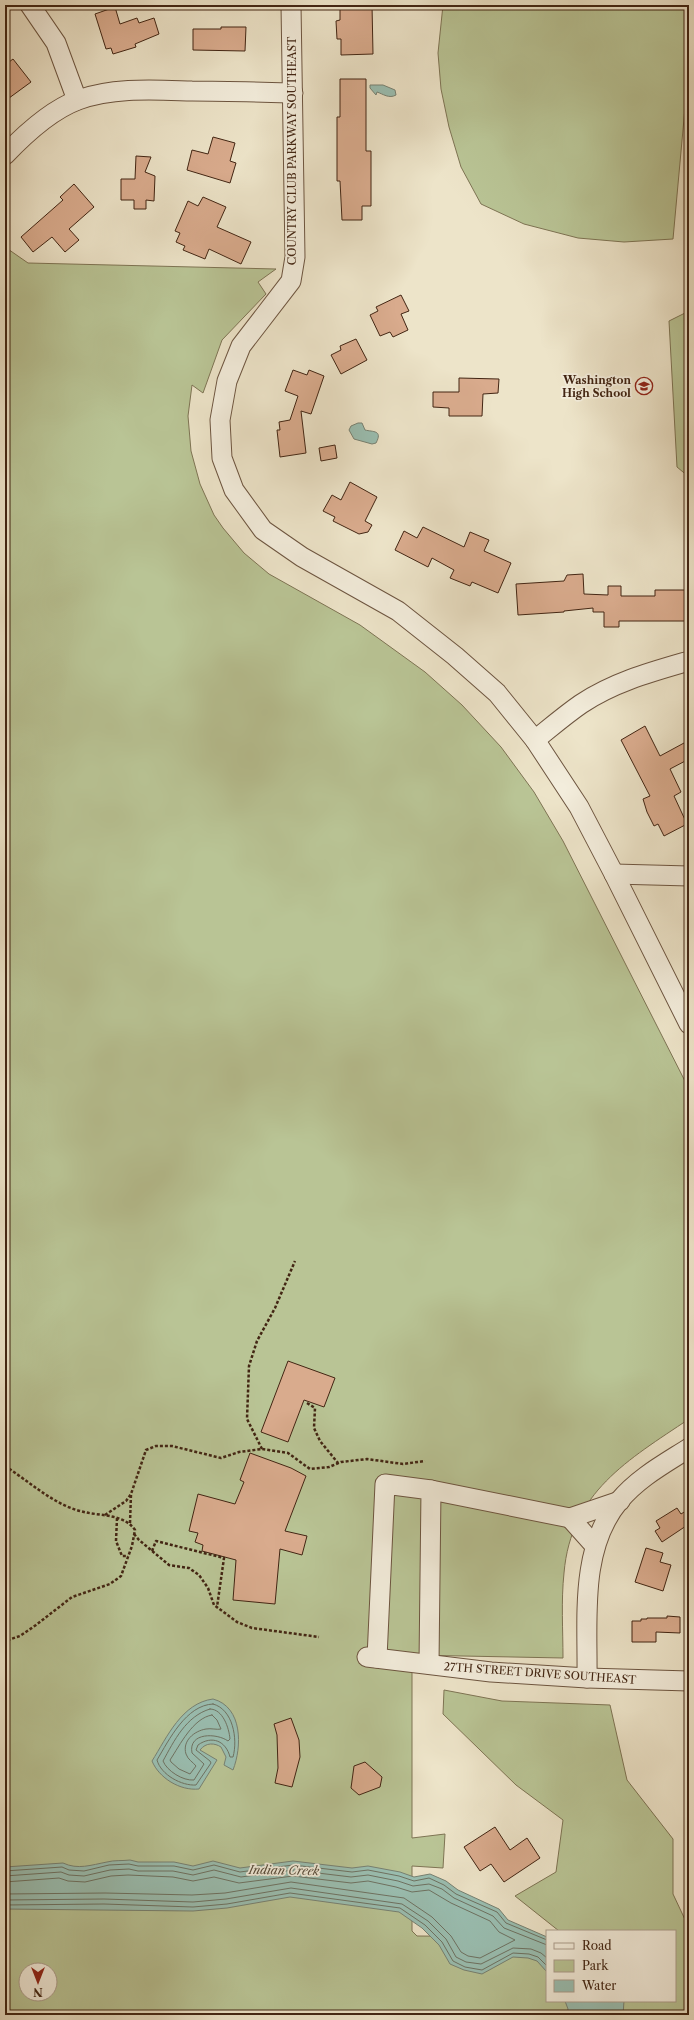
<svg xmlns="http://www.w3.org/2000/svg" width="694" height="2020" font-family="'Libre Caslon Text',serif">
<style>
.green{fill:#b9c495;stroke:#7e7454;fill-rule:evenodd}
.water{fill:#9abfb2;stroke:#778172}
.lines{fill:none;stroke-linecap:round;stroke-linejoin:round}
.shore{stroke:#6e7262;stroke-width:1}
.building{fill:#d9ab8d;stroke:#422513}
.minor-casing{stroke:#6d5540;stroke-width:21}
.path{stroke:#422513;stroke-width:2.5;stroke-dasharray:3 2;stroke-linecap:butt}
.minor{stroke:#f3eddc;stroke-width:19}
.labels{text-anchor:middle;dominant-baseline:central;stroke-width:3.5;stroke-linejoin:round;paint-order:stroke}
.street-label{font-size:11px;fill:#422513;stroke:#f3eddc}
.poi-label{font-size:11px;font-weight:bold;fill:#422513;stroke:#f3eddc;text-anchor:end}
.water-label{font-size:12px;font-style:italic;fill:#584c3b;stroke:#f3eddc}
</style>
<rect width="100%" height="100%" fill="#ede4c9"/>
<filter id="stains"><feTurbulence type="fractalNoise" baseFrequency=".005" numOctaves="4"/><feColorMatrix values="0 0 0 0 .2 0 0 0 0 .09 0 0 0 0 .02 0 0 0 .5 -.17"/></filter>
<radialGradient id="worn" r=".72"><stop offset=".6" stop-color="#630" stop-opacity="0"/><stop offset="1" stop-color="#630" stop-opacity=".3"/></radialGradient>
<g class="green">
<polygon points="443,5 689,5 689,64 673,239 624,242 578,238 524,224 481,204 461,167 449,127 441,89 438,53"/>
<path d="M5 247 28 263 276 269 258 282 266 294 222 340 203 393 192 385 188 416 191 451 200 484 214 515 223 528 244 553 269 574 360 625 425 672 462 705 501 747 534 792 563 841 689 1089V1419C628 1460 571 1492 564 1573 561 1601 563 1630 563 1658L412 1655V1838L445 1834 443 1868 412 1866V1931L417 1936 547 1937V2001H675V1931H559L515 1896 556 1872 563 1820 516 1785 443 1714 444 1690 502 1701 610 1705 627 1780 673 1839V1894L689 1928V2015H5ZM26 1970H50V1994H26Z"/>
<polygon points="689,311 689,477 677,467 669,321"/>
</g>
<g class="water">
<path d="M370 85H383L395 90 396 95C389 99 383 94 377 92L376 95 370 88Z"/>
<path d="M358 423H362L365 430C373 432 383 430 376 443L372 444 354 439 349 430 351 426Z"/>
<path d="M213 1699C243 1707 242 1747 233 1770L224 1765 226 1757 221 1747C215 1743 206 1742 200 1750L217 1760 199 1789C180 1791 159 1778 152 1761 167 1737 182 1703 213 1699Z"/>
<path d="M130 1860 138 1862H174L193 1866 213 1861 240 1868 293 1861 352 1868 368 1866 400 1872 414 1877 430 1874 446 1881 458 1890 499 1909 508 1920 547 1937V1972L537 1961 528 1958 513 1957 482 1974 464 1970 450 1964 439 1945 422 1928 399 1912 290 1897 227 1908 193 1911 5 1909V1867L63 1863C78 1870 91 1865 107 1862 114 1860 122 1861 130 1860Z"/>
<polygon points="565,2001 624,2001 623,2015 567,2015 568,2009"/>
</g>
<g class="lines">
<g class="shore">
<path d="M213 1704C233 1709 238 1739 233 1757H230C226 1741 212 1735 198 1745L196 1750 210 1761 211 1763 196 1785C182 1786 161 1775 157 1760 169 1740 186 1705 213 1704Z"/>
<path d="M210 1709C223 1709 229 1728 230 1739L228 1741C217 1733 188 1732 192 1753L204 1764 194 1780C183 1781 167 1771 163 1761 174 1741 186 1716 210 1709Z"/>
<path d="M212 1715 217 1720 221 1729C217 1730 211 1728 206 1729 194 1731 182 1741 186 1754 188 1760 193 1762 196 1766L190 1774 179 1769 171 1762 170 1760C180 1745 193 1718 212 1715Z"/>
<polyline points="5,1871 62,1867 69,1870 84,1871 109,1865 129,1864 138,1866 174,1866 193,1870 214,1865 240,1872 293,1865 352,1872 368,1870 399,1876 414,1881 429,1878 444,1885 456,1894 497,1912 506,1923 547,1940"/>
<polyline points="5,1876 61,1872 69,1875 84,1876 110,1870 129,1869 138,1871 173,1871 193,1875 214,1870 241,1877 293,1870 351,1877 368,1875 398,1881 413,1886 429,1884 442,1889 454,1898 493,1916 504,1928 547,1945"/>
<polyline points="5,1882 59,1878 68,1881 85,1882 111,1876 128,1875 173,1877 193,1881 214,1877 239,1883 293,1876 351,1883 368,1881 396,1887 412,1892 429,1890 451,1903 490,1921 499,1932 515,1940 480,1958 468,1956 461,1952 451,1936 432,1917 404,1898 291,1882 225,1893 192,1895 105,1893 5,1894"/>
<polyline points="5,1900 104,1899 193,1902 226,1899 291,1888 402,1904 428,1921 446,1939 456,1957 466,1962 481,1964 513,1948 531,1949 541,1953 547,1958"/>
<polyline points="5,1905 104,1904 193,1907 227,1904 290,1893 400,1908 425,1925 442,1942 453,1961 465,1967 482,1970 513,1953 529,1954 538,1957 547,1966"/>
</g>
</g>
<g class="building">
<polygon points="340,5 372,5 373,54 341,55 341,39 337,39 336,21 340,20"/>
<polygon points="115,7 120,24 137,18 139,23 154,18 159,34 135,44 136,47 113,54 111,48 106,49 95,14"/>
<polygon points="221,27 246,27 245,51 193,50 193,29 221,29"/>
<polygon points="13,59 31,82 5,101 5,65"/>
<polygon points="340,79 366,79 366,151 371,151 371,206 362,206 362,220 342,220 340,181 337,181 337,117 340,117"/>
<polygon points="213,137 235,143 230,161 236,163 230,183 187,170 192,150 208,154"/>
<polygon points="136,156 151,157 145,172 155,176 154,201 146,200 146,209 134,209 134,200 121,200 121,179 135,179"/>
<polygon points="74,184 94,207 69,229 79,240 65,252 52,237 33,252 21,237 63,200 60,197"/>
<polygon points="203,197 226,207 217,227 251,242 241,264 209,249 205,259 183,250 185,246 176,242 180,233 175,231 188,201 198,206"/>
<polygon points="401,295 409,311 401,314 408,330 393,337 390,332 380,336 370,315 378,311 376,307"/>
<polygon points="356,339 367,360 341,374 331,355 341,350 340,346"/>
<polygon points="293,370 307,375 309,370 324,376 311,414 301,411 306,453 280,457 277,430 280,430 279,422 290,420 298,396 285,391"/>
<polygon points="459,378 499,379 498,393 483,394 482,416 449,416 449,408 433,407 433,392 459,392"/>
<polygon points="335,445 337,458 321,461 319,448"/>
<polygon points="350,482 377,497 365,521 372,525 368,532 359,534 333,521 335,517 323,511 332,495 341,500"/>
<polygon points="423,527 464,547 470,532 489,540 484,551 511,563 498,593 472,582 470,586 450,578 454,570 432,558 428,567 395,550 404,531 417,538"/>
<polygon points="583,574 584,594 608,595 608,586 621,586 621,596 655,596 655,590 689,590 689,621 619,621 619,627 604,627 604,612 593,612 593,608 564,611 564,612 518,615 516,584 564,581 567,575"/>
<polygon points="645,726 660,756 684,743 689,753 689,759 670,769 681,792 674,796 687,824 664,836 658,824 654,826 647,812 643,799 650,796 621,740"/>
<polygon points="288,1361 335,1378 324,1407 304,1400 288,1442 261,1432"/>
<polygon points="250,1453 291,1468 306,1476 285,1531 307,1536 302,1555 280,1549 275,1604 233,1600 236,1560 202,1551 203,1545 195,1542 198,1533 189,1531 198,1494 235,1504 244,1482 240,1480"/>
<polygon points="677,1508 681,1514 689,1509 689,1524 662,1542 655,1531 660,1528 656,1521"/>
<polygon points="646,1548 663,1553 660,1562 671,1565 663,1591 635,1582"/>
<polygon points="667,1616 680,1617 680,1633 656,1632 656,1642 632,1642 632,1621 641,1621 641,1619 647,1619 647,1618 667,1618"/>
<polygon points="291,1718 299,1740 300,1757 292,1787 275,1783 278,1768 277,1735 274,1724"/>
<polygon points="365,1762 382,1777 380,1787 359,1795 351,1788 354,1766"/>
<polygon points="495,1827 510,1850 527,1838 540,1858 504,1882 491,1864 480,1871 464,1847"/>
</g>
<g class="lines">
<defs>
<g id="minor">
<polyline points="30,5 56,43 77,100"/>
<polyline points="291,5 295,257 291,281 241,346 227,381 220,420 222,458 234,490 263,530 302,557 398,611 455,656 497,693 535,740 579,807 614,874 689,1024"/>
<path d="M5 155C24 135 51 110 78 100 114 87 155 90 192 91 226 91 259 92 293 93"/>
<path d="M535 740C550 728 565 715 581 704 614 682 651 672 689 661"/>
<polyline points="614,874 689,876"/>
<polyline points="431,1490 570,1518"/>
<polyline points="595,1546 570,1518 620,1501"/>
<polyline points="367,1657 491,1672 587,1678 689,1681"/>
<polyline points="377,1658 385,1484 431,1490 429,1664"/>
<path d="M587 1678C588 1620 579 1549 619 1501 638 1478 664 1464 689 1448"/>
</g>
</defs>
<use href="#minor" class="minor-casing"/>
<g class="path">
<polyline points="307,1403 315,1408 314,1428 320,1441 338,1463"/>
<polyline points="262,1449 247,1419 249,1366 257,1341 275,1308 295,1261"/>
<path d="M5 1466C30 1482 55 1506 84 1512 101 1516 124 1514 135 1530L132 1546 121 1576 110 1584 72 1597 36 1625 20 1636 5 1641"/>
<polyline points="105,1515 126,1501 131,1494 146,1450 156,1446 172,1446 221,1458 239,1452 262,1449 288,1453 310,1469 329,1467 341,1462 367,1459 403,1464 425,1461"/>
<polyline points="117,1518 116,1541 122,1556 128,1556"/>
<polyline points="130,1523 131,1494"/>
<polyline points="134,1534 139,1540 169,1565 189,1568 199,1575 208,1588 214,1605 237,1622 252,1628 319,1637"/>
<polyline points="152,1551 156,1541 224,1558 217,1607"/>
</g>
<use href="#minor" class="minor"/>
</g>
<defs>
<symbol id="school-ring" viewBox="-11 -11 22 22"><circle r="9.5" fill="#f3eddc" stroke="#8f2418" stroke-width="1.5"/><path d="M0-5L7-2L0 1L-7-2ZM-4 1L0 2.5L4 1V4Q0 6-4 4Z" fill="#8f2418"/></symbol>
</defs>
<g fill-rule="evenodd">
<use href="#school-ring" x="634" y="376" width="20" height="20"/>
</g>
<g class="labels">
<g class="street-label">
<text transform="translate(292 151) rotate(-90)">COUNTRY CLUB PARKWAY SOUTHEAST</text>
<text transform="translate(540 1673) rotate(4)">27TH STREET DRIVE SOUTHEAST</text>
</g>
<g class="poi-label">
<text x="631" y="380">Washington<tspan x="631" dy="13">High School</tspan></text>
</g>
<g class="water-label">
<text transform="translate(284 1870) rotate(1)">Indian Creek</text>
</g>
</g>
<rect width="694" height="2020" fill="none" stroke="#ede4c9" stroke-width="20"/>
<rect x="6" y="6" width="682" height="2008" fill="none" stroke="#422513" stroke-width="2"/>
<rect x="10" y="10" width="674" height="2000" fill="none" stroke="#422513"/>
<rect x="546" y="1930" width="130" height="72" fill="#f3eddc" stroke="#ac9d8c"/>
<rect x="554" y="1943" width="20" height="6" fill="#f3eddc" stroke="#ac9d8c"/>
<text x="582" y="1950" font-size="12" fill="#422513">Road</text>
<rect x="554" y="1960" width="20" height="12" fill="#b9c495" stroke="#ac9d8c"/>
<text x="582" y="1970" font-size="12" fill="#422513">Park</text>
<rect x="554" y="1980" width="20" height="12" fill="#9abfb2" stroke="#ac9d8c"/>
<text x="582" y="1990" font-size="12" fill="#422513">Water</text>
<g transform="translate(38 1982) rotate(180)"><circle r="19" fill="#f3eddc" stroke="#ac9d8c"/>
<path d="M0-3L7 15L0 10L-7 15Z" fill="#8f2418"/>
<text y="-6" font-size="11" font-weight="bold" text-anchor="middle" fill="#422513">N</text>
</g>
<rect width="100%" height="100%" filter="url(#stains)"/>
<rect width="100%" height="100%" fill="url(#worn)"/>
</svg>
